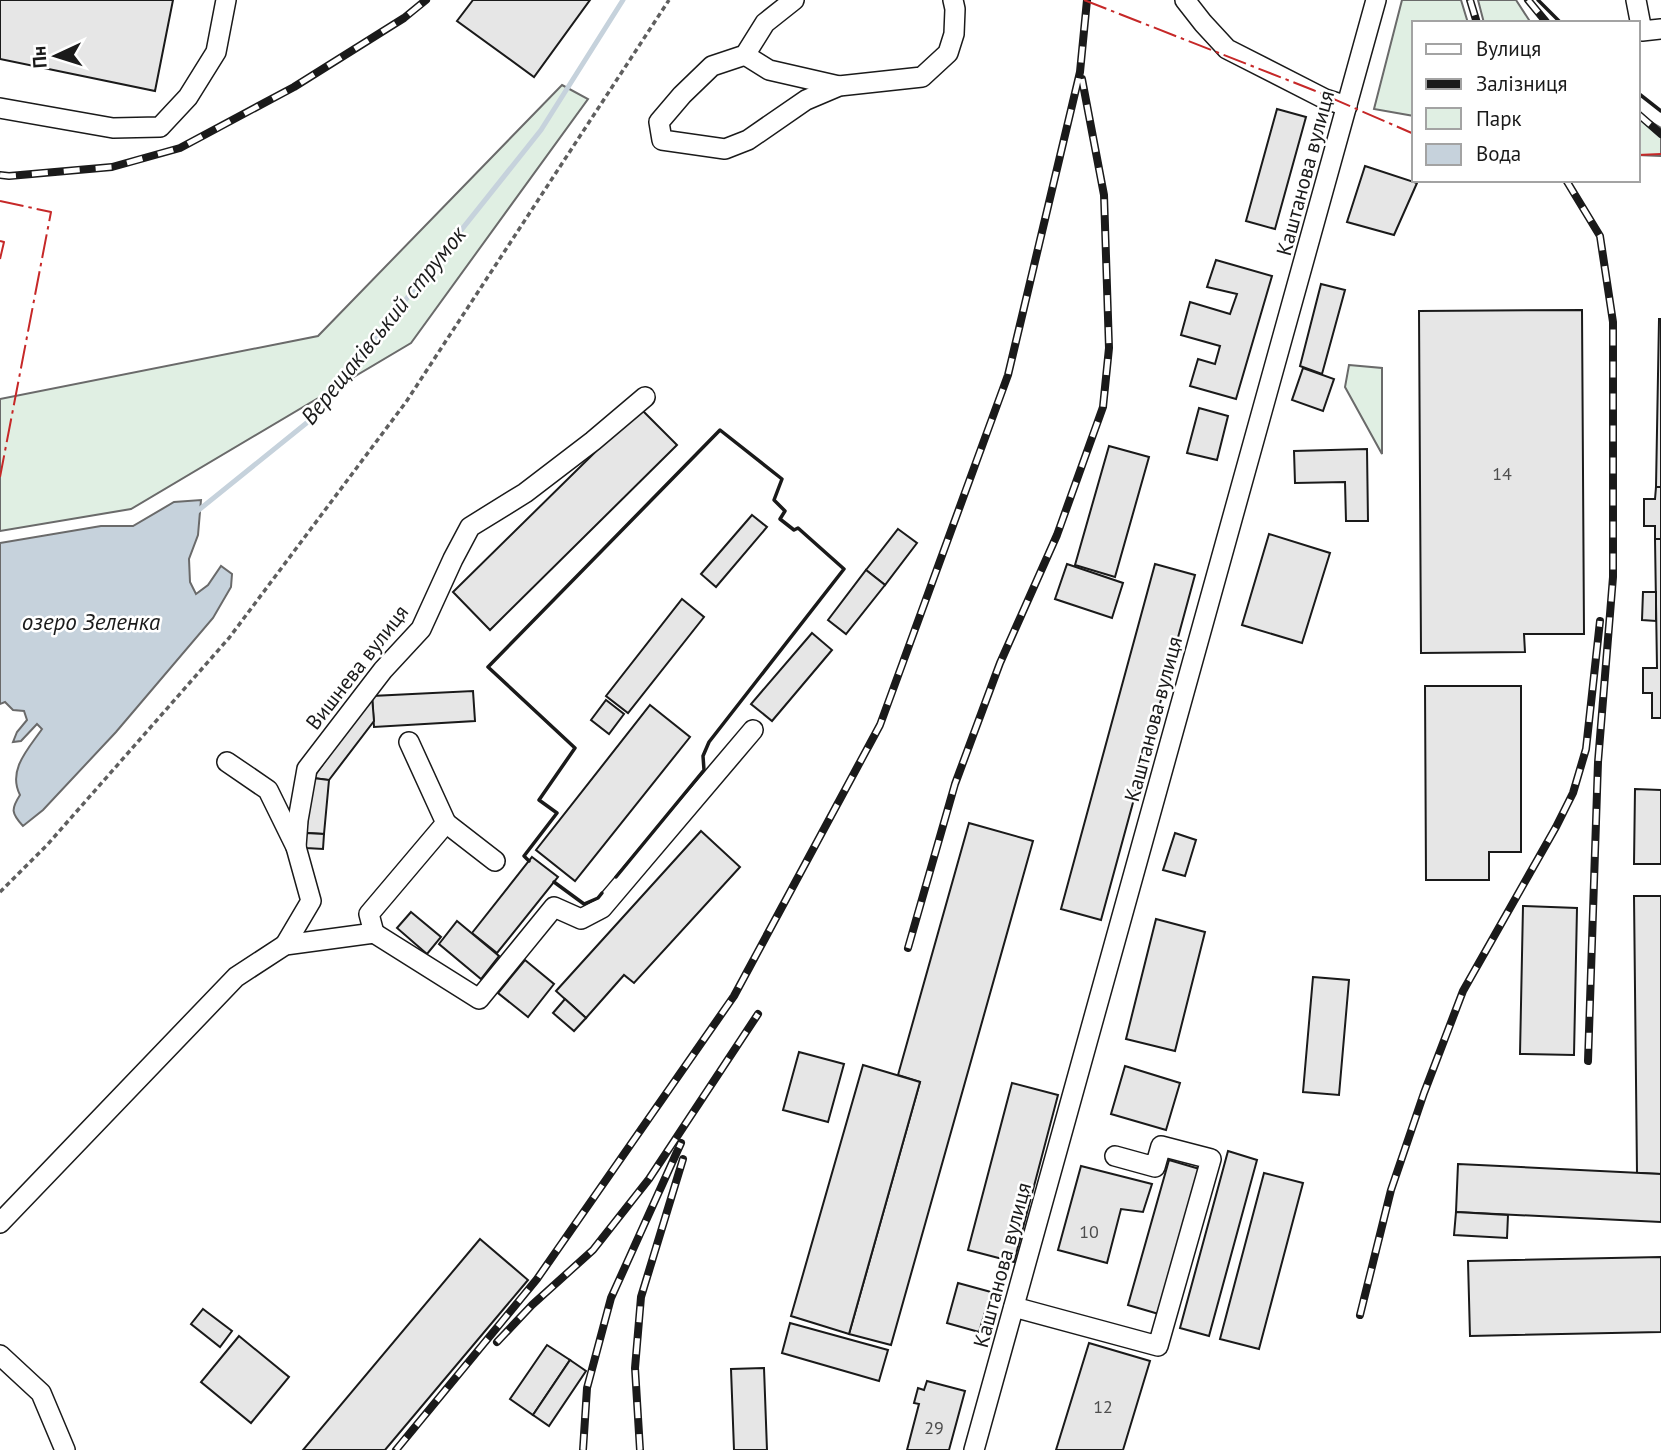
<svg xmlns="http://www.w3.org/2000/svg" width="1661" height="1450" font-family="'PT Sans',sans-serif">
<style>
.green{fill:#e0efe3;stroke:#6a6a6a;stroke-width:2}
.water{fill:#c6d2dc;stroke:#6a6a6a;stroke-width:2}
.lines{fill:none;stroke-linecap:round;stroke-linejoin:round}
.stream{stroke:#c6d2dc;stroke-width:5}
.building{fill:#e6e6e6;stroke:#1a1a1a;stroke-width:2}
.minor-casing{stroke:#1a1a1a;stroke-width:22}
.path{stroke:#5f5f5f;stroke-width:3.5;stroke-dasharray:5 3.5;stroke-linecap:butt}
.minor{stroke:#fff;stroke-width:19}
.rail-casing{stroke:#1a1a1a;stroke-width:8}
.rail{stroke:#fff;stroke-width:5;stroke-dasharray:16;stroke-linecap:butt}
.wall{stroke:#1a1a1a;stroke-width:3.5}
.power{stroke:#c62828;stroke-width:2;stroke-dasharray:24 5 3.5 5;stroke-linecap:butt}
.labels{text-anchor:middle;dominant-baseline:central;stroke-width:5;stroke-linejoin:round;paint-order:stroke}
.number-label{font-size:18px;fill:#4d4d4d}
.street-label{font-size:21px;fill:#1a1a1a;stroke:#fff}
.water-label{font-size:23px;font-style:italic;fill:#1a1a1a;stroke:#fff}
</style>
<rect width="100%" height="100%" fill="#fff"/>
<g class="green">
<polygon points="1402,0 1461,0 1468,23 1414,23 1414,116 1374,109"/>
<polygon points="1478,0 1516,0 1531,23 1484,23"/>
<polygon points="562,85 588,99 411,343 131,509 0,531 0,399 318,336"/>
<polygon points="1638,114 1661,128 1661,156 1638,155"/>
<polygon points="1349,365 1382,368 1382,454 1345,387"/>
</g>
<path class="water" d="M201 500 198 535 189 559 190 582 196 594 208 585 221 566 232 574 231 587 213 618 116 732 43 810 23 826C11 813 11 809 20 795 7 770 29 748 42 729L37 724 21 741 13 742 17 732 27 720 24 711 13 710 5 702 0 704V543L101 526H133L174 502Z"/>
<g class="lines">
<polyline class="stream" points="195,513 309,421 541,130 623,0"/>
</g>
<g class="building">
<polygon points="0,0 173,0 155,91 0,59"/>
<polygon points="473,0 590,0 534,77 457,21"/>
<polygon points="1277,109 1306,117 1275,229 1246,221"/>
<polygon points="1365,166 1417,183 1394,235 1347,222"/>
<polygon points="1216,260 1272,276 1236,399 1190,386 1198,359 1215,364 1220,346 1181,335 1190,302 1230,314 1237,294 1207,287"/>
<polygon points="1321,284 1345,290 1322,374 1300,366"/>
<polygon points="1582,310 1584,634 1524,634 1525,652 1421,653 1419,311"/>
<polygon points="1659,319 1661,319 1661,487 1656,487"/>
<polygon points="1303,368 1334,379 1323,411 1292,400"/>
<polygon points="640,408 677,445 490,630 453,592"/>
<polygon points="1199,408 1228,416 1217,460 1187,453"/>
<polygon points="1109,446 1149,457 1115,577 1075,565"/>
<polygon points="1367,449 1368,521 1346,521 1345,482 1295,483 1294,451"/>
<polygon points="1656,487 1661,487 1661,539 1655,539 1655,526 1644,526 1644,499 1655,499"/>
<polygon points="752,515 767,527 716,587 701,574"/>
<polygon points="898,529 917,543 885,585 866,570"/>
<polygon points="1269,534 1330,553 1302,643 1242,625"/>
<polygon points="1655,539 1661,539 1661,718 1652,718 1652,693 1643,693 1643,668 1657,668"/>
<polygon points="1067,564 1123,583 1112,618 1055,599"/>
<polygon points="1155,564 1195,575 1101,920 1061,909"/>
<polygon points="866,570 885,585 846,634 828,620"/>
<polygon points="1643,592 1656,592 1656,621 1642,620"/>
<polygon points="682,599 704,617 628,713 606,696"/>
<polygon points="812,633 832,650 772,721 751,704"/>
<polygon points="1425,686 1521,686 1521,852 1489,852 1489,880 1426,880"/>
<polygon points="473,691 475,721 374,727 372,696"/>
<polygon points="372,696 374,721 329,780 313,778"/>
<polygon points="606,700 624,714 609,734 591,720"/>
<polygon points="650,705 690,737 575,881 536,850"/>
<polygon points="313,778 329,780 324,834 306,833"/>
<polygon points="1635,789 1661,790 1661,864 1634,864"/>
<polygon points="969,823 1033,841 891,1345 849,1334 920,1082 898,1075"/>
<polygon points="701,831 740,867 634,983 624,975 586,1018 556,991"/>
<polygon points="306,833 324,834 323,849 306,848"/>
<polygon points="1175,833 1196,840 1185,876 1163,870"/>
<polygon points="532,857 558,877 497,953 472,933"/>
<polygon points="1634,896 1661,896 1661,1174 1637,1173"/>
<polygon points="1523,906 1577,908 1574,1055 1520,1054"/>
<polygon points="411,912 441,937 427,954 397,928"/>
<polygon points="1156,919 1205,932 1175,1051 1126,1039"/>
<polygon points="457,921 499,956 481,979 439,944"/>
<polygon points="525,960 554,984 528,1017 498,993"/>
<polygon points="1313,977 1349,980 1339,1095 1303,1092"/>
<polygon points="565,999 586,1018 574,1031 553,1013"/>
<polygon points="799,1052 844,1064 828,1122 783,1110"/>
<polygon points="863,1065 920,1082 849,1334 791,1316"/>
<polygon points="1125,1066 1180,1083 1166,1130 1111,1114"/>
<polygon points="1012,1083 1058,1095 1014,1262 968,1250"/>
<polygon points="1228,1151 1257,1160 1209,1336 1180,1328"/>
<polygon points="1169,1160 1203,1170 1162,1315 1128,1305"/>
<polygon points="1458,1164 1661,1174 1661,1222 1456,1212"/>
<polygon points="1081,1166 1152,1184 1143,1212 1121,1209 1107,1263 1058,1250"/>
<polygon points="1264,1173 1303,1183 1259,1349 1220,1339"/>
<polygon points="1456,1212 1508,1215 1507,1238 1454,1235"/>
<polygon points="480,1239 528,1280 385,1450 303,1450"/>
<polygon points="1661,1257 1661,1332 1470,1336 1468,1261"/>
<polygon points="958,1283 991,1292 979,1332 947,1323"/>
<polygon points="203,1309 232,1331 220,1347 191,1324"/>
<polygon points="790,1323 888,1350 879,1381 782,1353"/>
<polygon points="239,1336 289,1377 251,1423 201,1382"/>
<polygon points="1089,1343 1150,1361 1123,1450 1056,1450"/>
<polygon points="547,1345 570,1360 533,1415 510,1399"/>
<polygon points="570,1360 586,1371 549,1426 533,1415"/>
<polygon points="764,1368 767,1450 734,1450 731,1369"/>
<polygon points="927,1381 965,1391 949,1450 907,1450 919,1404 914,1403 918,1388 924,1390"/>
</g>
<g class="lines">
<defs>
<g id="minor">
<polyline points="794,0 765,23 745,55 712,66 682,95 659,122 662,140 725,149 748,140 806,100 839,86 922,77 948,53 954,34 955,9 953,0"/>
<polyline points="1185,0 1203,23 1227,49 1325,99 1347,106"/>
<polyline points="1636,0 1642,31 1661,29"/>
<polyline points="745,55 769,70 839,86"/>
<polyline points="0,108 113,128 160,127 188,97 216,52 226,0"/>
<polyline points="227,762 268,790 296,847 311,901 285,945"/>
<polyline points="446,823 495,861"/>
<polyline points="296,847 298,820 307,769 383,670 421,629 453,559 470,527 525,493 593,441 645,397"/>
<polyline points="374,933 369,914 446,823 409,742"/>
<polyline points="0,1223 236,977 285,945 374,933 479,999 554,907 581,919 602,908 753,730"/>
<polyline points="1014,1307 1158,1346 1211,1159 1161,1146 1155,1167 1115,1156"/>
<polyline points="0,1355 41,1393 65,1450"/>
<polyline points="974,1450 1376,0"/>
</g>
</defs>
<use href="#minor" class="minor-casing"/>
<polyline class="path" points="0,892 48,844 229,638 406,402 669,0"/>
<use href="#minor" class="minor"/>
<defs>
<g id="rail">
<polyline points="1470,0 1477,23"/>
<polyline points="1528,0 1547,23"/>
<polyline points="1638,114 1661,134"/>
<polyline points="0,175 9,176 112,167 180,148 294,87 404,18 426,0"/>
<polyline points="1566,180 1600,236 1613,322 1613,577 1598,762 1588,1061"/>
<polyline points="908,948 955,784 1000,663 1057,535 1103,407 1109,348 1104,195 1082,79"/>
<polyline points="1360,1315 1391,1190 1424,1093 1463,991 1556,827 1573,793 1586,749 1600,621"/>
<polyline points="497,1342 532,1305 593,1250 649,1179 758,1014"/>
<polyline points="396,1450 537,1279 734,996 880,725 1008,375 1080,72 1087,0"/>
<polyline points="583,1450 587,1388 611,1298 681,1143"/>
<polyline points="640,1450 635,1368 641,1297 683,1159"/>
</g>
</defs>
<use href="#rail" class="rail-casing"/>
<use href="#rail" class="rail"/>
<g class="wall">
<polyline points="1538,0 1561,23"/>
<polyline points="1638,93 1661,111"/>
<polyline points="529,861 524,856 557,813 539,800 575,748 488,667 720,430 782,479 774,500 785,511 780,519 794,530 798,528 844,569 709,742 703,756 704,770 616,877"/>
<polyline points="554,882 584,904 598,898 602,893"/>
</g>
<g class="power">
<polyline points="1084,0 1313,90 1414,134"/>
<polyline points="1638,155 1661,154"/>
<polyline points="0,201 51,212 0,477"/>
<polyline points="0,241 4,242 0,259"/>
</g>
</g>
<g class="labels">
<g class="number-label">
<text x="1502" y="473">14</text>
<text x="1089" y="1231">10</text>
<text x="1103" y="1406">12</text>
<text x="934" y="1427">29</text>
</g>
<g class="street-label">
<text transform="translate(1305 173) rotate(-75)">Каштанова вулиця</text>
<text transform="translate(357 667) rotate(-52)">Вишнева вулиця</text>
<text transform="translate(1153 719) rotate(-75)">Каштанова вулиця</text>
<text transform="translate(1002 1265) rotate(-75)">Каштанова вулиця</text>
</g>
<g class="water-label">
<text transform="translate(383 325) rotate(-51)">Верещаківський струмок</text>
<text x="91" y="621">озеро Зеленка</text>
</g>
</g>
<rect x="1412" y="21" width="228" height="161" fill="#ffffff" stroke="#a3a3a3" stroke-width="2"/>
<rect x="1426" y="44" width="35" height="10" fill="#ffffff" stroke="#a3a3a3" stroke-width="2"/>
<text x="1476" y="56" font-size="21" fill="#1a1a1a">Вулиця</text>
<rect x="1426" y="79" width="35" height="10" fill="#1a1a1a" stroke="#a3a3a3" stroke-width="2"/>
<text x="1476" y="91" font-size="21" fill="#1a1a1a">Залізниця</text>
<rect x="1426" y="108" width="35" height="21" fill="#e0efe3" stroke="#a3a3a3" stroke-width="2"/>
<text x="1476" y="126" font-size="21" fill="#1a1a1a">Парк</text>
<rect x="1426" y="144" width="35" height="21" fill="#c6d2dc" stroke="#a3a3a3" stroke-width="2"/>
<text x="1476" y="161" font-size="21" fill="#1a1a1a">Вода</text>
<g transform="translate(56 56) rotate(266)" stroke="#ffffff" stroke-width="5" paint-order="stroke">
<path d="M0-5L12 26L0 18L-12 26Z" fill="#1a1a1a"/>
<text y="-10" font-size="19" font-weight="bold" text-anchor="middle" fill="#1a1a1a">Пн</text>
</g>
</svg>
